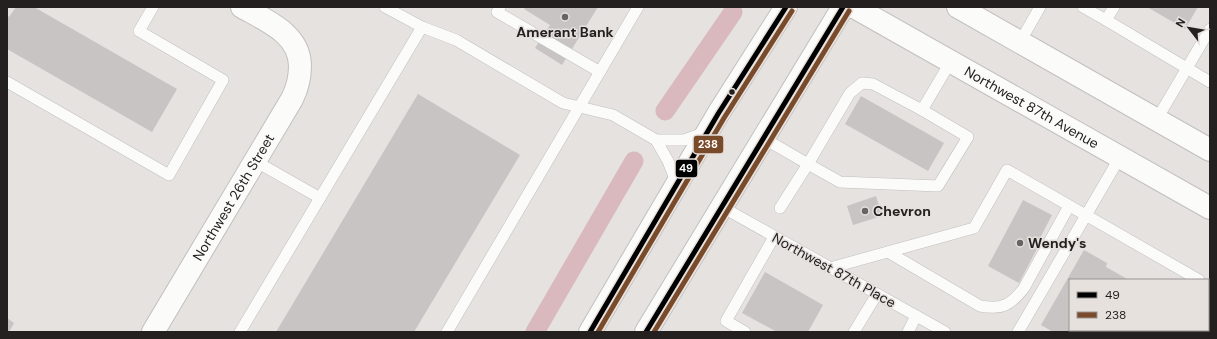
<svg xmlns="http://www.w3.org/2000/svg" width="1217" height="339" font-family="'DM Sans',sans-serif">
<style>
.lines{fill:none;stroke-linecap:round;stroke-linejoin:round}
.canal{stroke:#d9b9be;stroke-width:19}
.building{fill:#c7c4c3}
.service-casing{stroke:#c2bfbe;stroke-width:12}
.minor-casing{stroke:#c2bfbe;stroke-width:24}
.secondary-casing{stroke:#c2bfbe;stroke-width:24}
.service{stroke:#fbfbfa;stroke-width:11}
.minor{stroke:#fbfbfa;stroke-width:22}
.secondary{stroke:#fbfbfa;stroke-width:22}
.bus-1-casing{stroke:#e7e1de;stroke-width:8}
.bus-2-casing{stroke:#e7e1de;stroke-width:8}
.bus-1{stroke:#000;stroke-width:5}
.bus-2{stroke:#7a4b2a;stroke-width:5}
.poi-dot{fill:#676463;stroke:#e7e1de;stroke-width:1.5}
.bus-dot{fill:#23201f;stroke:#e7e1de;stroke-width:1.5}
.labels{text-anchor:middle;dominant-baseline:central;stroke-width:3;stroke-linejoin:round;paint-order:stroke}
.poi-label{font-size:14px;font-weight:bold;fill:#23201f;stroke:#e7e1de;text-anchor:start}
.street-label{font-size:14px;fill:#23201f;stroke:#e7e1de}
.line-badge{stroke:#e7e1de;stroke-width:1.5}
.badge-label{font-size:11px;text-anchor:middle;font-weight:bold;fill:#fff}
</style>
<rect width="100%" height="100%" fill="#e5e2e0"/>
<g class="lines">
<g class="canal">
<polyline points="665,111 733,12"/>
<polyline points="535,332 634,161"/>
</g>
</g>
<g class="building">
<polygon points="16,7 34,7 177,89 152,132 7,49 7,14 9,17"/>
<polygon points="526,7 598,7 562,65 535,48 550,25 524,9"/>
<polygon points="1147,7 1198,7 1185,29"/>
<polygon points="418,94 520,155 414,332 276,332"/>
<polygon points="861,96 944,143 928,171 845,124"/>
<polygon points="876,196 882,216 853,225 847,206"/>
<polygon points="1023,200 1052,215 1038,242 1040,243 1019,283 988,266"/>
<polygon points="1084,250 1107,263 1106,267 1129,280 1070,280 1070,330 1208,330 1208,325 1210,326 1210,332 1053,332 1041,325"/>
<polygon points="765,272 823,305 808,332 777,332 742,313"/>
<polygon points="1208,295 1210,296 1210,302 1208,305"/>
<polygon points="7,318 14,323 9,332 7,332"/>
</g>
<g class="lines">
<defs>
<g id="service">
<polyline points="385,7 422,27 456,40 563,103 613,115 656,140 684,140 704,133"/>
<polyline points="500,7 497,12 600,72"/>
<polyline points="1083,7 1106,20 1114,7"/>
<polyline points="1106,20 1210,82"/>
<polyline points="1020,42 1040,7"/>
<polyline points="7,82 169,175 223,80 139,31 153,7"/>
<polyline points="1157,119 1210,29"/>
<polyline points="763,138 808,164 850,93 862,83 873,84 922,110 951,61"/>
<polyline points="656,140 668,161 677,184"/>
<polyline points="255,161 320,198"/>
<polyline points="722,207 945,332"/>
<polyline points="780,208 808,164 840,182 938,186 968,137 922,110"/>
<path d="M888 252 980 306C1002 310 1011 305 1024 288L1069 206"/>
<polyline points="830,268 974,228 1007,170 1199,280"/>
<polyline points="1208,285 1210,286"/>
<polyline points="240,332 422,27"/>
<polyline points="447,332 638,7"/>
<polyline points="745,332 726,321 774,237"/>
<polyline points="854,332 877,294"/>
<polyline points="908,332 916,316"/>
<polyline points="1018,332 1120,157"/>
</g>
<g id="minor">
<path id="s1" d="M153 332 292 99C297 89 300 78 300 66 300 34 267 21 242 7"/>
</g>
<g id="secondary">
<path id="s2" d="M854 7 1210 208"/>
<polyline points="958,7 1210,150"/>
<polyline points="590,332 718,114 786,7"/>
<polyline points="646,332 843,7"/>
</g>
</defs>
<use href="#service" class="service-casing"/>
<use href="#minor" class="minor-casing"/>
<use href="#secondary" class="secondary-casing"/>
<use href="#service" class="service"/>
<use href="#minor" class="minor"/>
<use href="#secondary" class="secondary"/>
<defs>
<g id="bus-1">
<polyline points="590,332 718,114 786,7"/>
<polyline points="646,332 843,7"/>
</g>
<g id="bus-2">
<polyline points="598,332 724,118 792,11"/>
<polyline points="654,332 849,11"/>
</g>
</defs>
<use href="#bus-1" class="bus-1-casing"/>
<use href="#bus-2" class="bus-2-casing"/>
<use href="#bus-1" class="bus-1"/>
<use href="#bus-2" class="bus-2"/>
</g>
<g class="poi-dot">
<circle cx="565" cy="17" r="4"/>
<circle cx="865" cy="211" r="4"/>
<circle cx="1020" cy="243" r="4"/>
</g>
<circle class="bus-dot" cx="732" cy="92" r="3.5"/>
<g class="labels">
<g class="poi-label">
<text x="565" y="32" text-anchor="middle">Amerant Bank</text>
<text x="873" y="211">Chevron</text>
<text x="1028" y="243">Wendy's</text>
</g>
<g class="street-label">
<text stroke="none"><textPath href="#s2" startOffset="204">Northwest 87th Avenue</textPath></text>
<text stroke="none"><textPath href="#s1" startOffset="157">Northwest 26th Street</textPath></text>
<text transform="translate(834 270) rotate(29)">Northwest 87th Place</text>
</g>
</g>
<g class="line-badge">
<rect x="693" y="135" width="31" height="19" rx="4" fill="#7a4b2a"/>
<rect x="675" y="159" width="23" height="19" rx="4" fill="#000"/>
</g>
<g class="badge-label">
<text x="708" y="148">238</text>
<text x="686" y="172">49</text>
</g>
<rect width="1217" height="339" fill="none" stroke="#23201f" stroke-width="16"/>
<rect x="1069" y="279" width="140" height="52" fill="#e7e1de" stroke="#999492"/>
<rect x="1077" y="292" width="20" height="6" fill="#000000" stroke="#999492"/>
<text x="1105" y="299" font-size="12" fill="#23201f">49</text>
<rect x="1077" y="312" width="20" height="6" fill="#7a4b2a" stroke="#999492"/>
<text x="1105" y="319" font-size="12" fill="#23201f">238</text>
<g transform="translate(1189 28) rotate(301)" stroke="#e7e1de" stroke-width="3" paint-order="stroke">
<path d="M0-3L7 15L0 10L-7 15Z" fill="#23201f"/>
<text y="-6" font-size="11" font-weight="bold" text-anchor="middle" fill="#23201f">N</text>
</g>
</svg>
